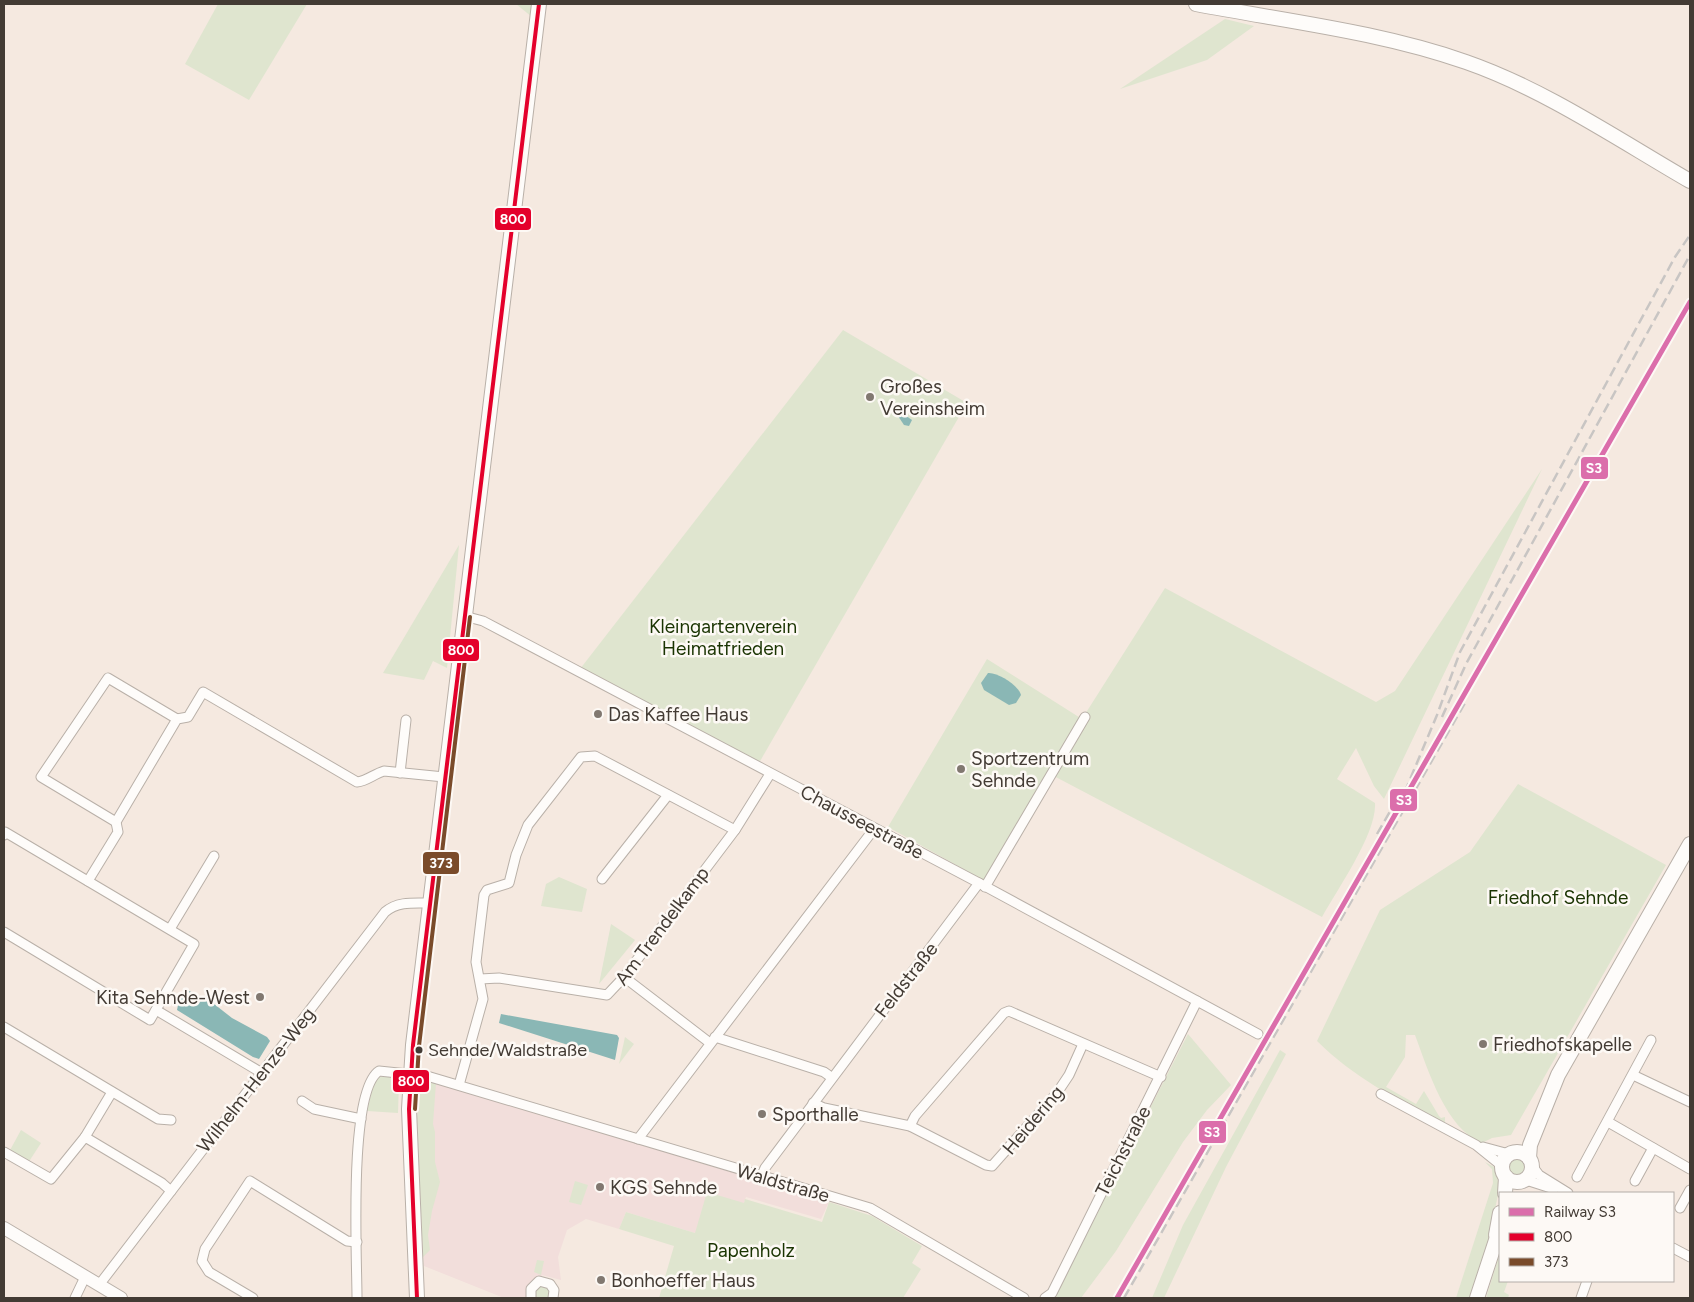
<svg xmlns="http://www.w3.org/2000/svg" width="1694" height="1302" font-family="Figtree,sans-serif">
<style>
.education{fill:#f2dedb}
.green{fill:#dfe5cf}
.water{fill:#8ab7b5}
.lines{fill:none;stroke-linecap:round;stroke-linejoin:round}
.minor-casing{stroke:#b9b0a8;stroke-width:11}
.secondary-casing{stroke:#b9b0a8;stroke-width:14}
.primary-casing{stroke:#b9b0a8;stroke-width:16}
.minor{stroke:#fefcfa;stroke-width:9}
.secondary{stroke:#fefcfa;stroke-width:12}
.primary{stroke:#fefcfa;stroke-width:14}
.rail{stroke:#c8c5c3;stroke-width:2.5;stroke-dasharray:10 5;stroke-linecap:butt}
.bus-1-casing{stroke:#fdf9f5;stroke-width:8}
.bus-2-casing{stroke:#fdf9f5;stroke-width:8}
.bus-1{stroke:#e4002b;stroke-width:4}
.bus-2{stroke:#7a4b2a;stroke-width:4}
.rail-1-casing{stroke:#fdf9f5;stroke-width:9}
.rail-1{stroke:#db6eab;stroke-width:5}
.poi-dot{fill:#817870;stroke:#fdf9f5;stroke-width:2}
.bus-dot{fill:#433b34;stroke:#fdf9f5;stroke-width:2}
.labels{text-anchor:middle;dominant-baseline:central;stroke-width:5;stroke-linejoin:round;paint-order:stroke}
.bus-label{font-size:18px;fill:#433b34;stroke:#fdf9f5;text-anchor:start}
.poi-label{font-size:19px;fill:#433b34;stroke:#fdf9f5;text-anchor:start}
.park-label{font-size:19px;fill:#1a3402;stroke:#fdf9f5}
.street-label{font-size:19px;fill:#433b34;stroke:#fdf9f5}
.line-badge{stroke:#fdf9f5;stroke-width:2}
.badge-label{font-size:14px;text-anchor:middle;font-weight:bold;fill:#fff}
</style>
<rect width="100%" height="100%" fill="#f5e9e0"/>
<polygon class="education" points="425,1079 829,1202 821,1219 746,1197 744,1203 695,1233 626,1212 619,1229 586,1219 567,1230 558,1257 561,1280 542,1275 542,1298 504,1298 424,1266 419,1109 420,1083"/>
<g class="green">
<polygon points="218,4 307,4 249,100 185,64"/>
<polygon points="516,4 534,4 532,17"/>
<polygon points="1225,19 1254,26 1207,60 1120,89"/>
<polygon points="843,330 967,403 759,763 580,669"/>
<path d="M1542 469 1384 799 1374 786 1356 748 1337 779 1375 803C1377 833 1337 890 1322 917L1050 774 983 880 888 827 987 659 1082 719 1165 588 1376 702 1395 691Z"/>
<polygon points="459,545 447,668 433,661 424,680 383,673"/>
<path d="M1518 784 1666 865 1511 1135 1492 1138 1482 1143C1446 1129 1428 1070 1415 1035H1406L1405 1057 1386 1087 1416 1104 1424 1091 1439 1116 1441 1118 1445 1117V1124C1399 1101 1353 1077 1317 1041L1380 910 1470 852Z"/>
<polygon points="559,877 587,889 582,912 541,906 546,884"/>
<polygon points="611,924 635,940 599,984"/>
<polygon points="1188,1034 1231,1085 1207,1110 1183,1142 1116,1251 1081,1298 1053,1298"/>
<polygon points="625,1037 634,1044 619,1064"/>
<polygon points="1280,1050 1286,1054 1226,1167 1164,1298 1152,1298 1183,1225"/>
<polygon points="395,1076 399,1081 398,1113 367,1111 375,1077"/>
<polygon points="425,1080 436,1083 433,1124 435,1132 435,1162 440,1182 432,1211 428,1235 430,1250 423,1257 417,1118 420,1084"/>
<polygon points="21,1130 41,1143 28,1163 9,1152"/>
<circle cx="1518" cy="1167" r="9"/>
<polygon points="1485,1162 1496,1168 1499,1190 1490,1233 1493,1234 1473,1298 1456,1298 1493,1183 1492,1169"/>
<polygon points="575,1181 588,1185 581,1205 569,1202"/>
<polygon points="707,1192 744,1203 745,1199 822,1222 829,1202 872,1216 922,1246 912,1263 921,1269 903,1298 659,1298 674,1246 619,1229 626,1212 695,1233"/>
<polygon points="1500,1253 1500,1281 1508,1281 1504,1292 1509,1295 1508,1298 1486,1298"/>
<polygon points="537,1260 544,1261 541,1275 534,1272"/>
<polygon points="537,1285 549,1287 551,1298 534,1298 532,1291"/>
</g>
<g class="water">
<polygon points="899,411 912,420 909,426 904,425 896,413"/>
<path d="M988 673C998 672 1019 686 1021 695L1016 703 1009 705 984 690 981 683Z"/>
<polygon points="187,990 209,1000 232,1018 267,1037 270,1041 259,1059 253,1057 177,1010 180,995"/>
<polygon points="501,1014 617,1035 619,1038 615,1060 499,1023"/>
</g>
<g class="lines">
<defs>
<g id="minor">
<polyline points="464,616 483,621 979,883 1258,1034"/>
<polyline points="400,773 406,720"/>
<polyline points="116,822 41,777 108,678 177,719"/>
<polyline points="4,835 5,832 194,944 150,1020 4,932"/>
<polyline points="602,879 668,795"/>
<path d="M88 881 118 832 116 822 177 719 188 717 203 692 357 782C367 781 374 774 384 771L444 777"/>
<polyline points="985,887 1085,717"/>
<polyline points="170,929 214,856"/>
<polyline points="624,977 710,1043"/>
<polyline points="480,979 499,978 607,995 624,977 735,830 770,774"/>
<polyline points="156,1010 262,1073"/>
<polyline points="4,1027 158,1119 171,1120"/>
<polyline points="715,1037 824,1072 831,1077"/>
<polyline points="1633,1075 1690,1102"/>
<polyline points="459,1085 483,999 476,962 484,895 487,890 509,883 516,855 528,825 581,757 595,756 735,830"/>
<polyline points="1381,1094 1476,1145 1502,1166"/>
<polyline points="302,1101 314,1109 361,1119"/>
<polyline points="813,1103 824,1108 910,1126 986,1165 992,1166 1057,1093 1069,1075 1083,1044"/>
<polyline points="1608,1122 1690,1169"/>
<polyline points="910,1126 915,1116 1004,1013 1009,1011 1161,1077"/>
<polyline points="85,1137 112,1092"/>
<polyline points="638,1139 874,829"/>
<polyline points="1483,1147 1509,1154"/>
<polyline points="4,1152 51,1179 85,1137 162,1183 171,1191"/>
<polyline points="1533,1167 1539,1175 1568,1193"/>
<polyline points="761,1177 765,1168 979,883"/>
<polyline points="1577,1177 1651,1040"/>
<polyline points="1526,1180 1554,1189"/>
<polyline points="1635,1181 1653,1148"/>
<polyline points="1680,1208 1690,1190"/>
<polyline points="1673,1248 1690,1257"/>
<path d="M99 1285 385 912C398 901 414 903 430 903"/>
<polyline points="75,1298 85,1277"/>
<polyline points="253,1298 209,1272 202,1261 205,1249 250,1181 347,1241 357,1242"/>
<path d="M357 1298C357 1258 348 1091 379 1071L427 1076 870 1208 1024 1298"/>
<polyline points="531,1298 531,1289 539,1281 550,1284 554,1290 553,1298"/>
<polyline points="1045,1298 1052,1293 1197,1001"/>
<polyline points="1581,1298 1587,1281"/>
</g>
<polyline id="secondary" points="4,1228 121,1298"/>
<g id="primary">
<path d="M1196 4C1285 21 1381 32 1466 62 1544 89 1619 140 1690 181"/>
<circle cx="1517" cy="1167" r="15"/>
<polyline points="1529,1158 1530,1145 1558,1075 1690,844"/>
<polyline points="1505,1193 1506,1177"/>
<polyline points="1496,1235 1500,1213"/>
<polyline points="417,1298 409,1109 413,1045 539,4"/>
<polyline points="1477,1298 1500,1228"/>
</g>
</defs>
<use href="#minor" class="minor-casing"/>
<use href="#secondary" class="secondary-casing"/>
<use href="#primary" class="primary-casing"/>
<use href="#minor" class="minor"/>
<use href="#secondary" class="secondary"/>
<use href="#primary" class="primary"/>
<g class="rail">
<polyline points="1442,717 1466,664 1690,255"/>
<polyline points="1393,820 1437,715 1460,652 1675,257 1690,235"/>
<polyline points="1377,834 1392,808"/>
<polyline points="1124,1298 1465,703"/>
</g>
<defs>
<polyline id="bus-1" points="417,1298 409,1109 413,1045 539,4"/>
<polyline id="bus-2" points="415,1109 419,1046 470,617"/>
</defs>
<use href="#bus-1" class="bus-1-casing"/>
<use href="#bus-2" class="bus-2-casing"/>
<use href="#bus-1" class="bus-1"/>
<use href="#bus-2" class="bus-2"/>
<defs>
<polyline id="rail-1" points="1117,1298 1690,302"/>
</defs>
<use href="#rail-1" class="rail-1-casing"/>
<use href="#rail-1" class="rail-1"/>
</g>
<g class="poi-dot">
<circle cx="870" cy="397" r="5"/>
<circle cx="598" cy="714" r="5"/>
<circle cx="961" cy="769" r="5"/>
<circle cx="260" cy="997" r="5"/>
<circle cx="1483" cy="1044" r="5"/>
<circle cx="762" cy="1114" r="5"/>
<circle cx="600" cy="1187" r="5"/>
<circle cx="601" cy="1280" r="5"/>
</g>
<circle class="bus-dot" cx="419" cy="1050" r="4.5"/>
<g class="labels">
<g class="bus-label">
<text x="428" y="1050">Sehnde/Waldstraße</text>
</g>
<g class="poi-label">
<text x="880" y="386">Großes<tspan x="880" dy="22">Vereinsheim</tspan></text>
<text x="608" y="714">Das Kaffee Haus</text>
<text x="971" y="758">Sportzentrum<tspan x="971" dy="22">Sehnde</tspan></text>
<text x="250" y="997" text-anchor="end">Kita Sehnde-West</text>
<text x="1493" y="1044">Friedhofskapelle</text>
<text x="772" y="1114">Sporthalle</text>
<text x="610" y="1187">KGS Sehnde</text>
<text x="611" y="1280">Bonhoeffer Haus</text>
</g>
<g class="park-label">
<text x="723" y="626">Kleingartenverein<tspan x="723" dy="22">Heimatfrieden</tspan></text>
<text x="1558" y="897">Friedhof Sehnde</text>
<text x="751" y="1250">Papenholz</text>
</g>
<g class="street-label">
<text transform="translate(862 822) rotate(28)">Chausseestraße</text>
<text transform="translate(662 926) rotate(-53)">Am Trendelkamp</text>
<text transform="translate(906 980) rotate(-52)">Feldstraße</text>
<text transform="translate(256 1080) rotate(-52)">Wilhelm-Henze-Weg</text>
<text transform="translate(1033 1120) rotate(-50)">Heidering</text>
<text transform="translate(1123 1151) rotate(-63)">Teichstraße</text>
<text transform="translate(783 1183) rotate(16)">Waldstraße</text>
</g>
</g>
<g class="line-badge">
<rect x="494" y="207" width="38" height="24" rx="5" fill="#e4002b"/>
<rect x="1580" y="456" width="29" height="24" rx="5" fill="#db6eab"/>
<rect x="442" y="638" width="38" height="24" rx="5" fill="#e4002b"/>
<rect x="1389" y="788" width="29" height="24" rx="5" fill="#db6eab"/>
<rect x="422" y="851" width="38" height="24" rx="5" fill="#7a4b2a"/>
<rect x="392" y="1069" width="38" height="24" rx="5" fill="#e4002b"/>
<rect x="1198" y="1120" width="29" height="24" rx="5" fill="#db6eab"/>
</g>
<g class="badge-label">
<text x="513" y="224">800</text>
<text x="1594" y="473">S3</text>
<text x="461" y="655">800</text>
<text x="1404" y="805">S3</text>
<text x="441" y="868">373</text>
<text x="411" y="1086">800</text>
<text x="1212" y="1137">S3</text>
</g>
<rect width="1694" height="1302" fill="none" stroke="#433b34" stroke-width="10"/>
<rect x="1499" y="1192" width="175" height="90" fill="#fdf9f5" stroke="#b3ada8"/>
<rect x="1509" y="1208" width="25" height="8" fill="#db6eab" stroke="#b3ada8"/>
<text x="1544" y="1217" font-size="15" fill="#433b34">Railway S3</text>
<rect x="1509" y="1233" width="25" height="8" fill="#e4002b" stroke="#b3ada8"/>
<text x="1544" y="1242" font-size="15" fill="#433b34">800</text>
<rect x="1509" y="1258" width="25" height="8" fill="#7a4b2a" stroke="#b3ada8"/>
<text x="1544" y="1267" font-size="15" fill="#433b34">373</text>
</svg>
